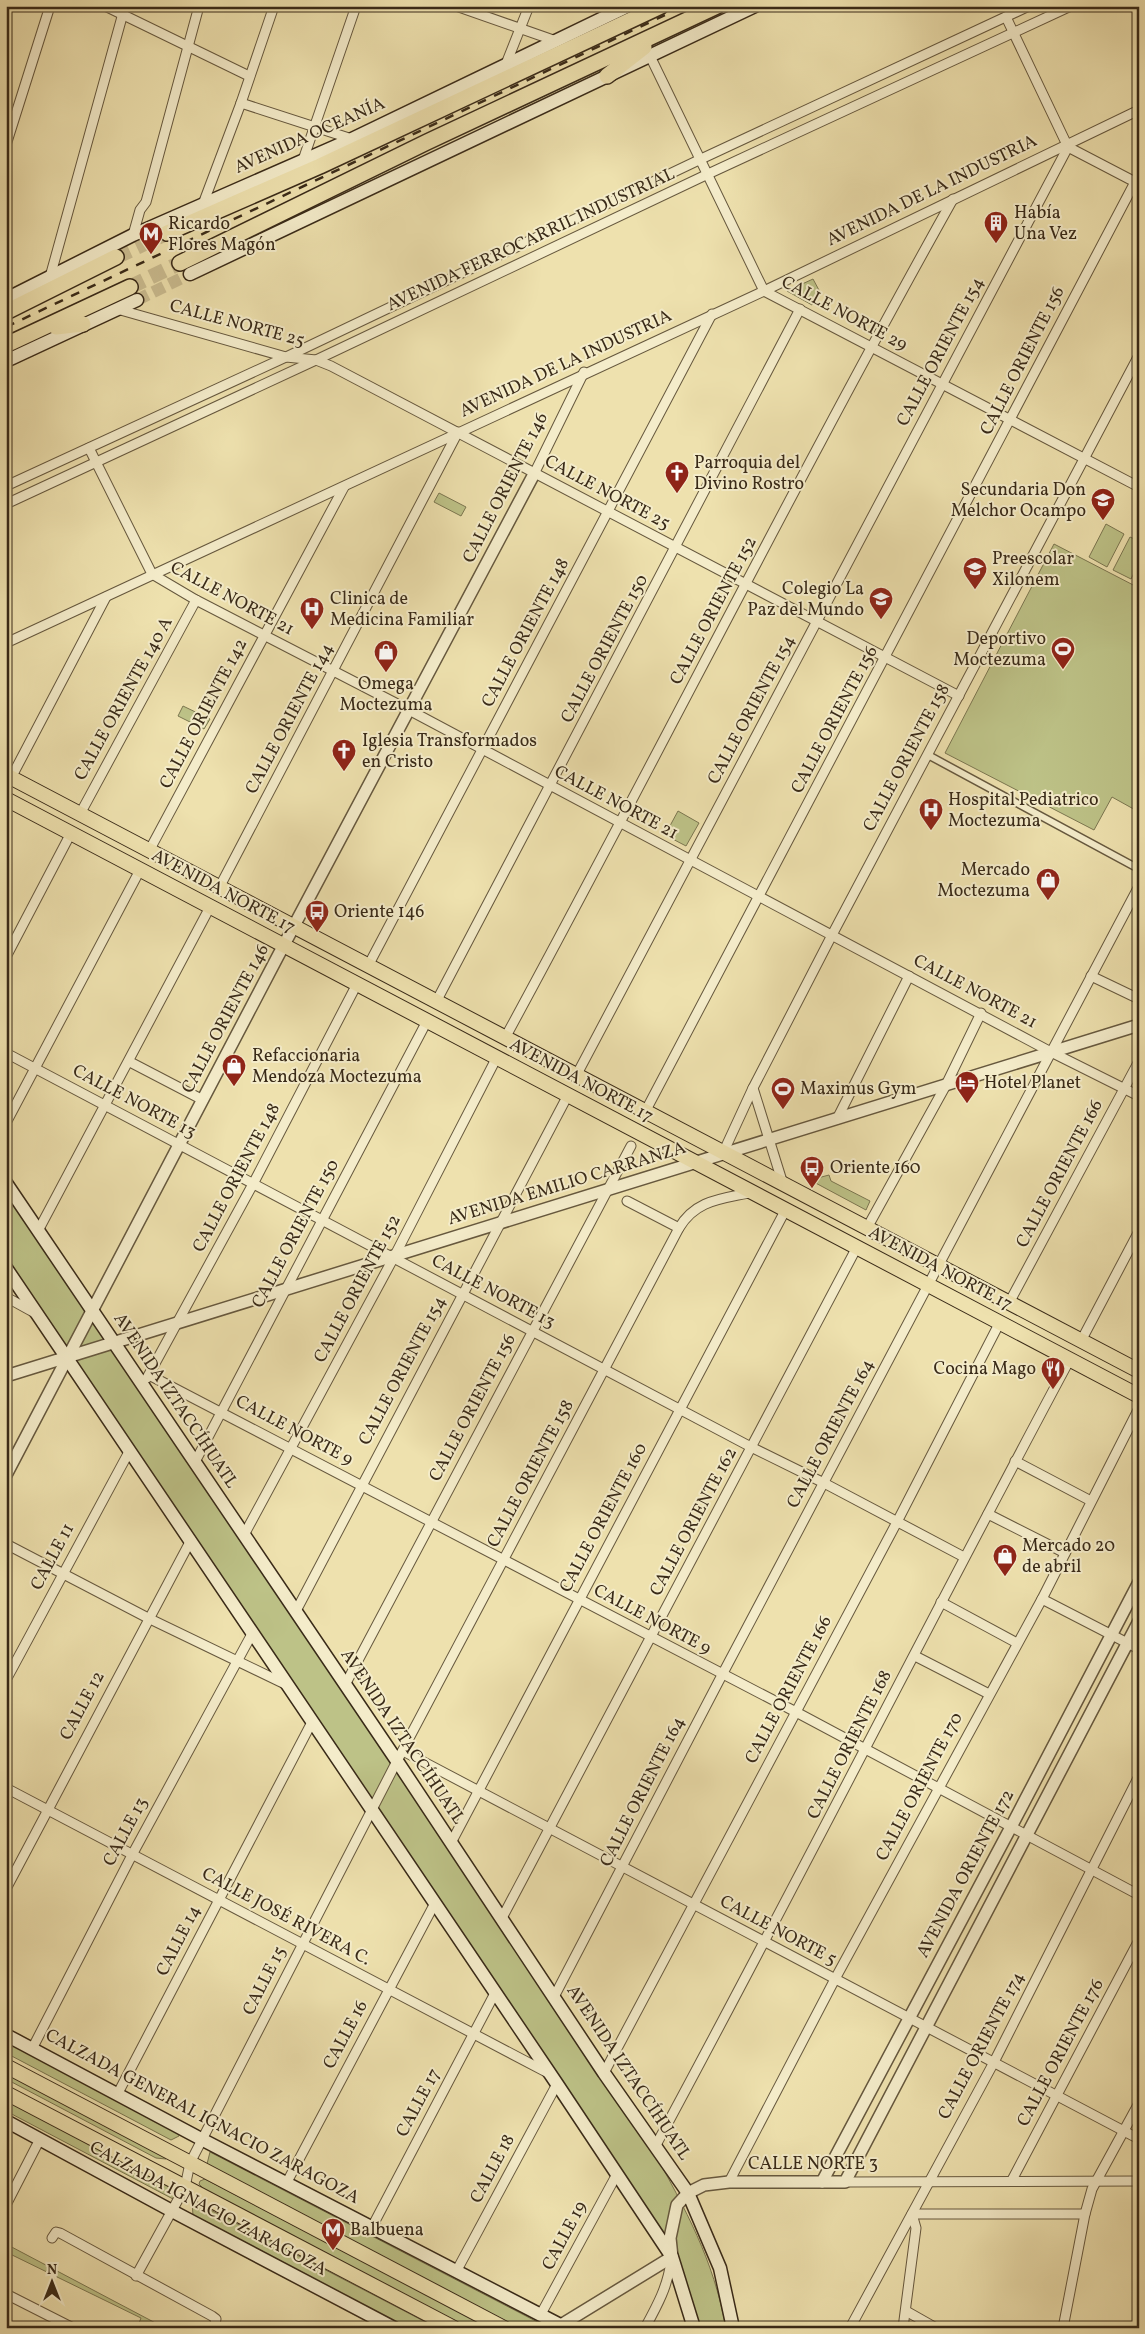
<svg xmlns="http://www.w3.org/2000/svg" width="1145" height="2334" font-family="Vollkorn,serif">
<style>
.green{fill:#bdc287;stroke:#7b7650}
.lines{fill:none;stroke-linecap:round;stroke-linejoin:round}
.secondary-tunnel{stroke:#cabc90;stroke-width:12;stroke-dasharray:12 6;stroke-linecap:butt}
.trunk-tunnel{stroke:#cabc90;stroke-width:15;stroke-dasharray:15 8;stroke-linecap:butt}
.pedestrian-casing{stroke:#66583e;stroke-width:9}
.minor-casing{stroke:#66583e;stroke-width:11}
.tertiary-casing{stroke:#66583e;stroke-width:14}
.secondary-casing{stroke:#392a18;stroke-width:15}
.primary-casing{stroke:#392a18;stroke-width:16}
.trunk-casing{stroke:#392a18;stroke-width:18}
.pedestrian{stroke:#f4ecca;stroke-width:6}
.minor{stroke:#f4ecca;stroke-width:9}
.tertiary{stroke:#f4ecca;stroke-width:11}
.secondary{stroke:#f4ecca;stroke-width:12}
.primary{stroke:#eee1ae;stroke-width:14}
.trunk{stroke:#eee1ae;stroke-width:15}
.rail{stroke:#392a18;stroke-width:2.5;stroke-dasharray:9 9;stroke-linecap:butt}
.labels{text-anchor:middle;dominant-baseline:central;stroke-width:4;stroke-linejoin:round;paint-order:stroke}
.street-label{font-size:18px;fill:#392a18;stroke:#f4ecca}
.poi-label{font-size:18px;fill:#392a18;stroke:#f4ecca;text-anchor:start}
</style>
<rect width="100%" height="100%" fill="#eee1ae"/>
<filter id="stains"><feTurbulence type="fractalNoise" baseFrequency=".004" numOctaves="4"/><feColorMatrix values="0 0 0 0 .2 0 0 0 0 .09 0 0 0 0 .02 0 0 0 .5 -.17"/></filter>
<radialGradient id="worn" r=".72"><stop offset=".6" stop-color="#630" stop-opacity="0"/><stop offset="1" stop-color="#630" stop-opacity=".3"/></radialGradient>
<g class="green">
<polygon points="813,279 820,292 812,305 787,291"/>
<polygon points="439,493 466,507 461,516 434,502"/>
<polygon points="1106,524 1124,534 1107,567 1089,557"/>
<polygon points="1130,537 1139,541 1139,563 1131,579 1113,570"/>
<polygon points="1054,544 1139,588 1139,812 1112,797 1094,830 945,753"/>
<polygon points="183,706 210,719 204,729 178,716"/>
<polygon points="678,811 699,823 686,846 665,835"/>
<polygon points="829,1175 831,1181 870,1201 866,1210 810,1180"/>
<path d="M6 1189 653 2150C686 2211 713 2258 726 2328H699L680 2261 6 1263Z"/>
<polygon points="6,2039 179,2132 179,2136 171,2140 6,2053"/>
<polygon points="6,2068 166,2154 166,2159 156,2158 6,2079"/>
<polygon points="6,2093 176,2185 173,2199 6,2111"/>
<polygon points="210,2152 549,2328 519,2328 207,2164"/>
<polygon points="205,2179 490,2328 469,2328 204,2189 199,2184 200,2181"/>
<polygon points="195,2202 437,2328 406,2328 196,2220 193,2215 192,2203"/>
<polygon points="6,2244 165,2328 137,2328 141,2318 8,2253 6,2256"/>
</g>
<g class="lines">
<polyline class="secondary-tunnel" points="137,300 190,274"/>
<g class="trunk-tunnel">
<polyline points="116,257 167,233"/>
<polyline points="130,287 180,263"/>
</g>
<defs>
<polyline id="pedestrian" points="928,755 1139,869"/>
<g id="minor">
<polyline points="105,6 249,76"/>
<polyline points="456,6 556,41"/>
<polyline points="1006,17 1068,147 1139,184"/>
<polyline points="650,56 764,291 1139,487"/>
<polyline points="506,64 529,6"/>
<polyline points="241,103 352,139"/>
<polyline points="6,145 50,6"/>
<polyline points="303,160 356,6"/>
<polyline points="203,204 241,103 274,6"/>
<polyline points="133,235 140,210 146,202 199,6"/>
<polyline points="50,277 125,6"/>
<polyline points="117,309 286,357 316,360 331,366 959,696"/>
<polyline points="89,448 152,574 196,600 409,710 1051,1052 1139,1096"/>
<polyline points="534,474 584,372"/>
<polyline points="6,486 286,357 701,159 1029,6"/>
<polyline points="6,504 316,360 708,174 1071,6"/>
<polyline points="6,643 764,291 1139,110"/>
<polyline points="11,778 106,597"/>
<polyline points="80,814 196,600"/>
<polyline points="149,851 344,487"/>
<polyline points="219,888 458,432"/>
<polyline points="6,957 71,833"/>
<polyline points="368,966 712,314"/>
<polyline points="1091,976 1139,999"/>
<polyline points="436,1002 800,309"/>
<path d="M505 1038C656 760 798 476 953 199"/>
<polyline points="6,1053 751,1447 824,1483 964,1557"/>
<polyline points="130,1062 203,1100"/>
<polyline points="576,1076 1068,147"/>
<polyline points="753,1088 783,1184"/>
<polyline points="645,1112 1135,182"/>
<polyline points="837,1119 909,976"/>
<polyline points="6,1123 140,870"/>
<polyline points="723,1153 753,1088 832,935 1139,355"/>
<polyline points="627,1201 679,1228"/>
<polyline points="867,1228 946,1085 981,1013"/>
<polyline points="38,1231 210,907"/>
<polyline points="6,1297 35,1313"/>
<polyline points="1009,1303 1139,1061"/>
<polyline points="1081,1341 1139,1231"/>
<polyline points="149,1375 796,1712 1139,1895"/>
<polyline points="147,1378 253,1184 357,984"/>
<polyline points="1015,1461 1091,1501"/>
<polyline points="195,1462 427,1021"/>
<polyline points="988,1514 1065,1553"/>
<polyline points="244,1535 394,1257 497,1057"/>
<polyline points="6,1544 148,1618 287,1685"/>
<polyline points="1042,1599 1139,1649"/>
<polyline points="941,1602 1017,1643"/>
<polyline points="296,1611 568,1095"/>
<polyline points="915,1656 989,1694"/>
<polyline points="6,1680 130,1450"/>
<polyline points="345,1685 631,1146"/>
<polyline points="403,1751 1139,2139"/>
<polyline points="6,1788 550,2074"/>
<polyline points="451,1843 786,1209"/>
<polyline points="6,1889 191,1540"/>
<polyline points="502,1918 857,1247"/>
<polyline points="554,1997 722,1675 1139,886"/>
<polyline points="32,2049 132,1855 253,1632"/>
<polyline points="604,2073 897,1522 1000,1322"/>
<polyline points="117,2095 312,1722"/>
<path d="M656 2145C797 1884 930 1620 1070 1359"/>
<polyline points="1012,2180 1139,1940"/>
<polyline points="287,2182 435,1903"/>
<polyline points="729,2182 835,1979 1042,1599 1139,1408"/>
<polyline points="845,2182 1139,2181"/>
<polyline points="6,2205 40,2139"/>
<polyline points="372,2227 495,1993"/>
<polyline points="52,2238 56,2232 60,2233 212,2316 216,2319 214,2328"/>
<polyline points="457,2270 557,2084"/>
<path d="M136 2276 185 2187 190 2163 397 1761 679 1228C696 1199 723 1199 753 1192"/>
<polyline points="6,2294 73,2328"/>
<polyline points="906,2311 936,2328"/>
<polyline points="541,2314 617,2174"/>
<path d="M645 2328C657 2306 668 2286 671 2261"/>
<polyline points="850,2328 993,2064 1139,1776"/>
<polyline points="903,2328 916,2228 912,2214 1085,2214"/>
<polyline points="1063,2328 1085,2214 1092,2189 1139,2103"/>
</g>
<g id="tertiary">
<polyline points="6,1376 1139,1025"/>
<polyline points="6,1475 278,956 534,474"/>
<polyline points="822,2182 1011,1827 1139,1582"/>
<polyline points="561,2325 672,2257 670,2238 677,2205 688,2193 704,2185 729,2182 845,2182 1139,1621"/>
</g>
<g id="secondary">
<polyline points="190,274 755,6"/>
<polyline points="6,299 133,235 352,139 628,6"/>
<polyline points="6,361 137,300"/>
<polyline points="6,1183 397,1761 604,2073 688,2193 720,2268 733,2328"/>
<polyline points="6,1268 557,2084 672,2257 694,2328"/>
<polyline points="6,2035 203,2140 566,2328"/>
<polyline points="6,2121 172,2211 394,2328"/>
</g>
<g id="primary">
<polyline points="6,775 1139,1371"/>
<polyline points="6,799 1139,1396"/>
<polyline points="6,2066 504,2328"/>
<polyline points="6,2093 454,2328"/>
</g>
<g id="trunk">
<polyline points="607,76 644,47"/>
<polyline points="167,233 320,166 661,6"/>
<polyline points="180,263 427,142 717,6"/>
<polyline points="6,312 116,257"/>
<polyline points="56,327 83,324"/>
<polyline points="6,345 130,287"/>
</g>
</defs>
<use href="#pedestrian" class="pedestrian-casing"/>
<use href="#minor" class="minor-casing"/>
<use href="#tertiary" class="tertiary-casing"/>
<use href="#secondary" class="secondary-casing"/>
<use href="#primary" class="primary-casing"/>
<use href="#trunk" class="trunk-casing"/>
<use href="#pedestrian" class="pedestrian"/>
<use href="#minor" class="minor"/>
<use href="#tertiary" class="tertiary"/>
<use href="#secondary" class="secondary"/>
<use href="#primary" class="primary"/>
<use href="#trunk" class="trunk"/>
<polyline class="rail" points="6,327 684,6"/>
</g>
<defs>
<symbol id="building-pin" viewBox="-11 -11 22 30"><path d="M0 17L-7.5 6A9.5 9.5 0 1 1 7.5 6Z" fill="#8f2418" stroke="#f4ecca"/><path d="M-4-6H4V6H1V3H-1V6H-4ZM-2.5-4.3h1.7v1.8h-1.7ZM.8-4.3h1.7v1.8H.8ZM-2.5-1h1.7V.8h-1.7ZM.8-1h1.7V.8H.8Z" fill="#fff"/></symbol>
<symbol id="metro-pin" viewBox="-11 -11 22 30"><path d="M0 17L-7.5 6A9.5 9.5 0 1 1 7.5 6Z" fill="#8f2418" stroke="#f4ecca"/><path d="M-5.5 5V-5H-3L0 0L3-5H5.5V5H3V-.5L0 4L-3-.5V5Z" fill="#fff"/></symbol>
<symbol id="church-pin" viewBox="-11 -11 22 30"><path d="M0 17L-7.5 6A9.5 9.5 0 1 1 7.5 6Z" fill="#8f2418" stroke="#f4ecca"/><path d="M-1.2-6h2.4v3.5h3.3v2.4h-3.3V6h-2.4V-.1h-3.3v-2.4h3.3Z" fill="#fff"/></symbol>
<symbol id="school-pin" viewBox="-11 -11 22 30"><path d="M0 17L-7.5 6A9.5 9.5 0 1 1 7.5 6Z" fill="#8f2418" stroke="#f4ecca"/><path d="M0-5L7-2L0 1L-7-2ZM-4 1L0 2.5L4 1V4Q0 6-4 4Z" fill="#fff"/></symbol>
<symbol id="hospital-pin" viewBox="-11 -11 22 30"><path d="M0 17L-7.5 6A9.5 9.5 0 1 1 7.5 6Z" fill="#8f2418" stroke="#f4ecca"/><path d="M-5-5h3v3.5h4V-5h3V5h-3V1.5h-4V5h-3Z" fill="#fff"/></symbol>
<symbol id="stadium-pin" viewBox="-11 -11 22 30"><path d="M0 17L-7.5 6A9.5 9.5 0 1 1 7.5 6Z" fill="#8f2418" stroke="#f4ecca"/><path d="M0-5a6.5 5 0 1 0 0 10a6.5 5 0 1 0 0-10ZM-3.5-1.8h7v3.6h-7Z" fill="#fff"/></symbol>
<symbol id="shop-pin" viewBox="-11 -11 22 30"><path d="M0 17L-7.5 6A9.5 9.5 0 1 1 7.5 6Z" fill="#8f2418" stroke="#f4ecca"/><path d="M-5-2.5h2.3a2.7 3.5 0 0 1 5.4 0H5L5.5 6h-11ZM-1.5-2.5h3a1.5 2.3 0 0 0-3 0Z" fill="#fff"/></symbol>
<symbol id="bus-pin" viewBox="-11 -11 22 30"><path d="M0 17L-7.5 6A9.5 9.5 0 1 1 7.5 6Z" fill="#8f2418" stroke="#f4ecca"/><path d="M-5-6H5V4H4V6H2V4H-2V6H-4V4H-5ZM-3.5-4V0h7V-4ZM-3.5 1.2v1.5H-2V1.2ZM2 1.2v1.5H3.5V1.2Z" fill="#fff"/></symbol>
<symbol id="hotel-pin" viewBox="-11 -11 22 30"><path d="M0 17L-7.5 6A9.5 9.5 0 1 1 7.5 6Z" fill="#8f2418" stroke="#f4ecca"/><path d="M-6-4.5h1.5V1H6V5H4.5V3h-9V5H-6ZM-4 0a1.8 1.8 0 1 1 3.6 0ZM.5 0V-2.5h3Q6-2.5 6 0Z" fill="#fff"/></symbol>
<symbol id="restaurant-pin" viewBox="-11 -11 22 30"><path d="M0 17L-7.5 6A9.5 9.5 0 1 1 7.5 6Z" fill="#8f2418" stroke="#f4ecca"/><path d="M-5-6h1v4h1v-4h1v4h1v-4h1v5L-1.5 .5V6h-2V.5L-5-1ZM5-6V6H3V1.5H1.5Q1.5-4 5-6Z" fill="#fff"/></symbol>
</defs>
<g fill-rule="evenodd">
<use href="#building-pin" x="982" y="209" width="28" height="38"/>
<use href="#metro-pin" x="137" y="220" width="28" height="38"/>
<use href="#church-pin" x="663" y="459" width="28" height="38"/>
<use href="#school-pin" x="1089" y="486" width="28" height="38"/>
<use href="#school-pin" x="961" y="555" width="28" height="38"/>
<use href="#school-pin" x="867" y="585" width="28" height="38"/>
<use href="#hospital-pin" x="298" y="595" width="28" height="38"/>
<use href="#stadium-pin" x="1049" y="635" width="28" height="38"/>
<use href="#shop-pin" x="372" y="638" width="28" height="38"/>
<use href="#church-pin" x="330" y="737" width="28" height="38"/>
<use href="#hospital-pin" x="917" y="796" width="28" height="38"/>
<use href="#shop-pin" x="1034" y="866" width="28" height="38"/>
<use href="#bus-pin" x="303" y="898" width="28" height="38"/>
<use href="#shop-pin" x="220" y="1052" width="28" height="38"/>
<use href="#hotel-pin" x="953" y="1069" width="28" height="38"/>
<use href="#stadium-pin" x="769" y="1075" width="28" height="38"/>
<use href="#bus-pin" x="798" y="1154" width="28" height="38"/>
<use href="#restaurant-pin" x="1039" y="1355" width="28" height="38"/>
<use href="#shop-pin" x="991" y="1542" width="28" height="38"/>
<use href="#metro-pin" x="319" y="2216" width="28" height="38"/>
</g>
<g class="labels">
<g class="street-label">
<text transform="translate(310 136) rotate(-24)">AVENIDA OCEANÍA</text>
<text transform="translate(932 191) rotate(-26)">AVENIDA DE LA INDUSTRIA</text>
<text transform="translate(531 240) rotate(-25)">AVENIDA FERROCARRIL INDUSTRIAL</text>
<text transform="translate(844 314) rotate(28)">CALLE NORTE 29</text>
<text transform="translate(237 324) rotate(15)">CALLE NORTE 25</text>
<text transform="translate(941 352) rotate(-62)">CALLE ORIENTE 154</text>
<text transform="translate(1023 361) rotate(-63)">CALLE ORIENTE 156</text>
<text transform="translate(566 364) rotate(-25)">AVENIDA DE LA INDUSTRIA</text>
<text transform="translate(506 488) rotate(-63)">CALLE ORIENTE 146</text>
<text transform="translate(607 493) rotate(28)">CALLE NORTE 25</text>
<text transform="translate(232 599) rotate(28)">CALLE NORTE 21</text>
<text transform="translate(714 611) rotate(-62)">CALLE ORIENTE 152</text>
<text transform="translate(526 633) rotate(-62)">CALLE ORIENTE 148</text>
<text transform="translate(605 649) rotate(-62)">CALLE ORIENTE 150</text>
<text transform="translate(124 699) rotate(-61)">CALLE ORIENTE 140 A</text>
<text transform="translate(752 710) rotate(-62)">CALLE ORIENTE 154</text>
<text transform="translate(204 714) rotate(-62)">CALLE ORIENTE 142</text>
<text transform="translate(290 719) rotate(-62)">CALLE ORIENTE 144</text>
<text transform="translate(835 720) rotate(-62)">CALLE ORIENTE 156</text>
<text transform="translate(907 758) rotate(-62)">CALLE ORIENTE 158</text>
<text transform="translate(616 803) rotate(28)">CALLE NORTE 21</text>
<text transform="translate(223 892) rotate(28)">AVENIDA NORTE 17</text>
<text transform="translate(975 992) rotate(28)">CALLE NORTE 21</text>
<text transform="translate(226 1019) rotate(-62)">CALLE ORIENTE 146</text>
<text transform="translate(581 1081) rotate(28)">AVENIDA NORTE 17</text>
<text transform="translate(134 1102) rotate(28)">CALLE NORTE 13</text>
<text transform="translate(1060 1174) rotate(-62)">CALLE ORIENTE 166</text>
<text transform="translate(237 1178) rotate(-62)">CALLE ORIENTE 148</text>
<text transform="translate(567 1184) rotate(-17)">AVENIDA EMILIO CARRANZA</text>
<text transform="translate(296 1234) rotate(-62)">CALLE ORIENTE 150</text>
<text transform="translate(940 1269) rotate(28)">AVENIDA NORTE 17</text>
<text transform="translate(358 1289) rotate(-62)">CALLE ORIENTE 152</text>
<text transform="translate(493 1292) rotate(28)">CALLE NORTE 13</text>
<text transform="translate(403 1371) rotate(-62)">CALLE ORIENTE 154</text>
<text transform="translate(175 1401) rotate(56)">AVENIDA IZTACCÍHUATL</text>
<text transform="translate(473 1408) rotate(-62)">CALLE ORIENTE 156</text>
<text transform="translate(294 1431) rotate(28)">CALLE NORTE 9</text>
<text transform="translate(831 1434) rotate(-62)">CALLE ORIENTE 164</text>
<text transform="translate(531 1474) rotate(-62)">CALLE ORIENTE 158</text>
<text transform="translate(604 1518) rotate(-62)">CALLE ORIENTE 160</text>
<text transform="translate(694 1522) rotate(-62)">CALLE ORIENTE 162</text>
<text transform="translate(53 1557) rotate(-62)">CALLE 11</text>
<text transform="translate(652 1620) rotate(28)">CALLE NORTE 9</text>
<text transform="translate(789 1690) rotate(-62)">CALLE ORIENTE 166</text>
<text transform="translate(83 1706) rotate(-62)">CALLE 12</text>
<text transform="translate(402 1737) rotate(56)">AVENIDA IZTACCÍHUATL</text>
<text transform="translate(850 1745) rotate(-63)">CALLE ORIENTE 168</text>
<text transform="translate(920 1787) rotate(-62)">CALLE ORIENTE 170</text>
<text transform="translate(643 1792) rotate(-63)">CALLE ORIENTE 164</text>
<text transform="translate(126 1832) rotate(-62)">CALLE 13</text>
<text transform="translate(966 1874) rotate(-62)">AVENIDA ORIENTE 172</text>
<text transform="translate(286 1917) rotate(28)">CALLE JOSÉ RIVERA C.</text>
<text transform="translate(778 1931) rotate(28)">CALLE NORTE 5</text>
<text transform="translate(179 1941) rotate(-63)">CALLE 14</text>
<text transform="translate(265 1981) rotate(-63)">CALLE 15</text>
<text transform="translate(346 2035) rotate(-62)">CALLE 16</text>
<text transform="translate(982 2046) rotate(-62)">CALLE ORIENTE 174</text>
<text transform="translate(1061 2053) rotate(-62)">CALLE ORIENTE 176</text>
<text transform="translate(628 2073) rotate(56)">AVENIDA IZTACCÍHUATL</text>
<text transform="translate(419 2103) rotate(-62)">CALLE 17</text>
<text transform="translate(202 2117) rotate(28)">CALZADA GENERAL IGNACIO ZARAGOZA</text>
<text x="813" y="2164">CALLE NORTE 3</text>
<text transform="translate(493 2169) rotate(-62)">CALLE 18</text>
<text transform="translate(208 2209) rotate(28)">CALZADA IGNACIO ZARAGOZA</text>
<text transform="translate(565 2236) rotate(-62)">CALLE 19</text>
</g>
<g class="poi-label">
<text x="1014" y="213">Había<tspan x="1014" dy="21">Una Vez</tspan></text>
<text x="168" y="224">Ricardo<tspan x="168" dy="21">Flores Magón</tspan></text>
<text x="694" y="463">Parroquia del<tspan x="694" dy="21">Divino Rostro</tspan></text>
<text x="1086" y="490" text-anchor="end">Secundaria Don<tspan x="1086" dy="21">Melchor Ocampo</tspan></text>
<text x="992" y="559">Preescolar<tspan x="992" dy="21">Xilonem</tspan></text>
<text x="864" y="589" text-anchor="end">Colegio La<tspan x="864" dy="21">Paz del Mundo</tspan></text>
<text x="330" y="599">Clinica de<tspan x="330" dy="21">Medicina Familiar</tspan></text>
<text x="1046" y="639" text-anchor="end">Deportivo<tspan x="1046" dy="21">Moctezuma</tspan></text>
<text x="386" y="684" text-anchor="middle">Omega<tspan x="386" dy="21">Moctezuma</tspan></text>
<text x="362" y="741">Iglesia Transformados<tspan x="362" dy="21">en Cristo</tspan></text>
<text x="948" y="800">Hospital Pediatrico<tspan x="948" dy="21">Moctezuma</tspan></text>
<text x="1030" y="870" text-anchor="end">Mercado<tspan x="1030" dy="21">Moctezuma</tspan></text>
<text x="334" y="912">Oriente 146</text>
<text x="252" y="1056">Refaccionaria<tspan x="252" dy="21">Mendoza Moctezuma</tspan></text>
<text x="984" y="1083">Hotel Planet</text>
<text x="800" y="1089">Maximus Gym</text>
<text x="830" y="1168">Oriente 160</text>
<text x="1036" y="1369" text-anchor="end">Cocina Mago</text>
<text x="1022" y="1546">Mercado 20<tspan x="1022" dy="21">de abril</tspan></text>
<text x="350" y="2230">Balbuena</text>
</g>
</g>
<rect width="1145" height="2334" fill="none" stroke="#eee1ae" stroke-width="25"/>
<rect x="8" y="8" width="1130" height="2319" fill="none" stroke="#392a18" stroke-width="2.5"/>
<rect x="12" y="12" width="1120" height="2309" fill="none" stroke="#392a18"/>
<g transform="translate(52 2282)" stroke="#f4ecca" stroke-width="4" paint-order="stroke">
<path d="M0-4L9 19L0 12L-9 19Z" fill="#392a18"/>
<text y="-8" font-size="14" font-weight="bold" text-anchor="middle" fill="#392a18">N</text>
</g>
<rect width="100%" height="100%" filter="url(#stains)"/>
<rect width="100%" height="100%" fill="url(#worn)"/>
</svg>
